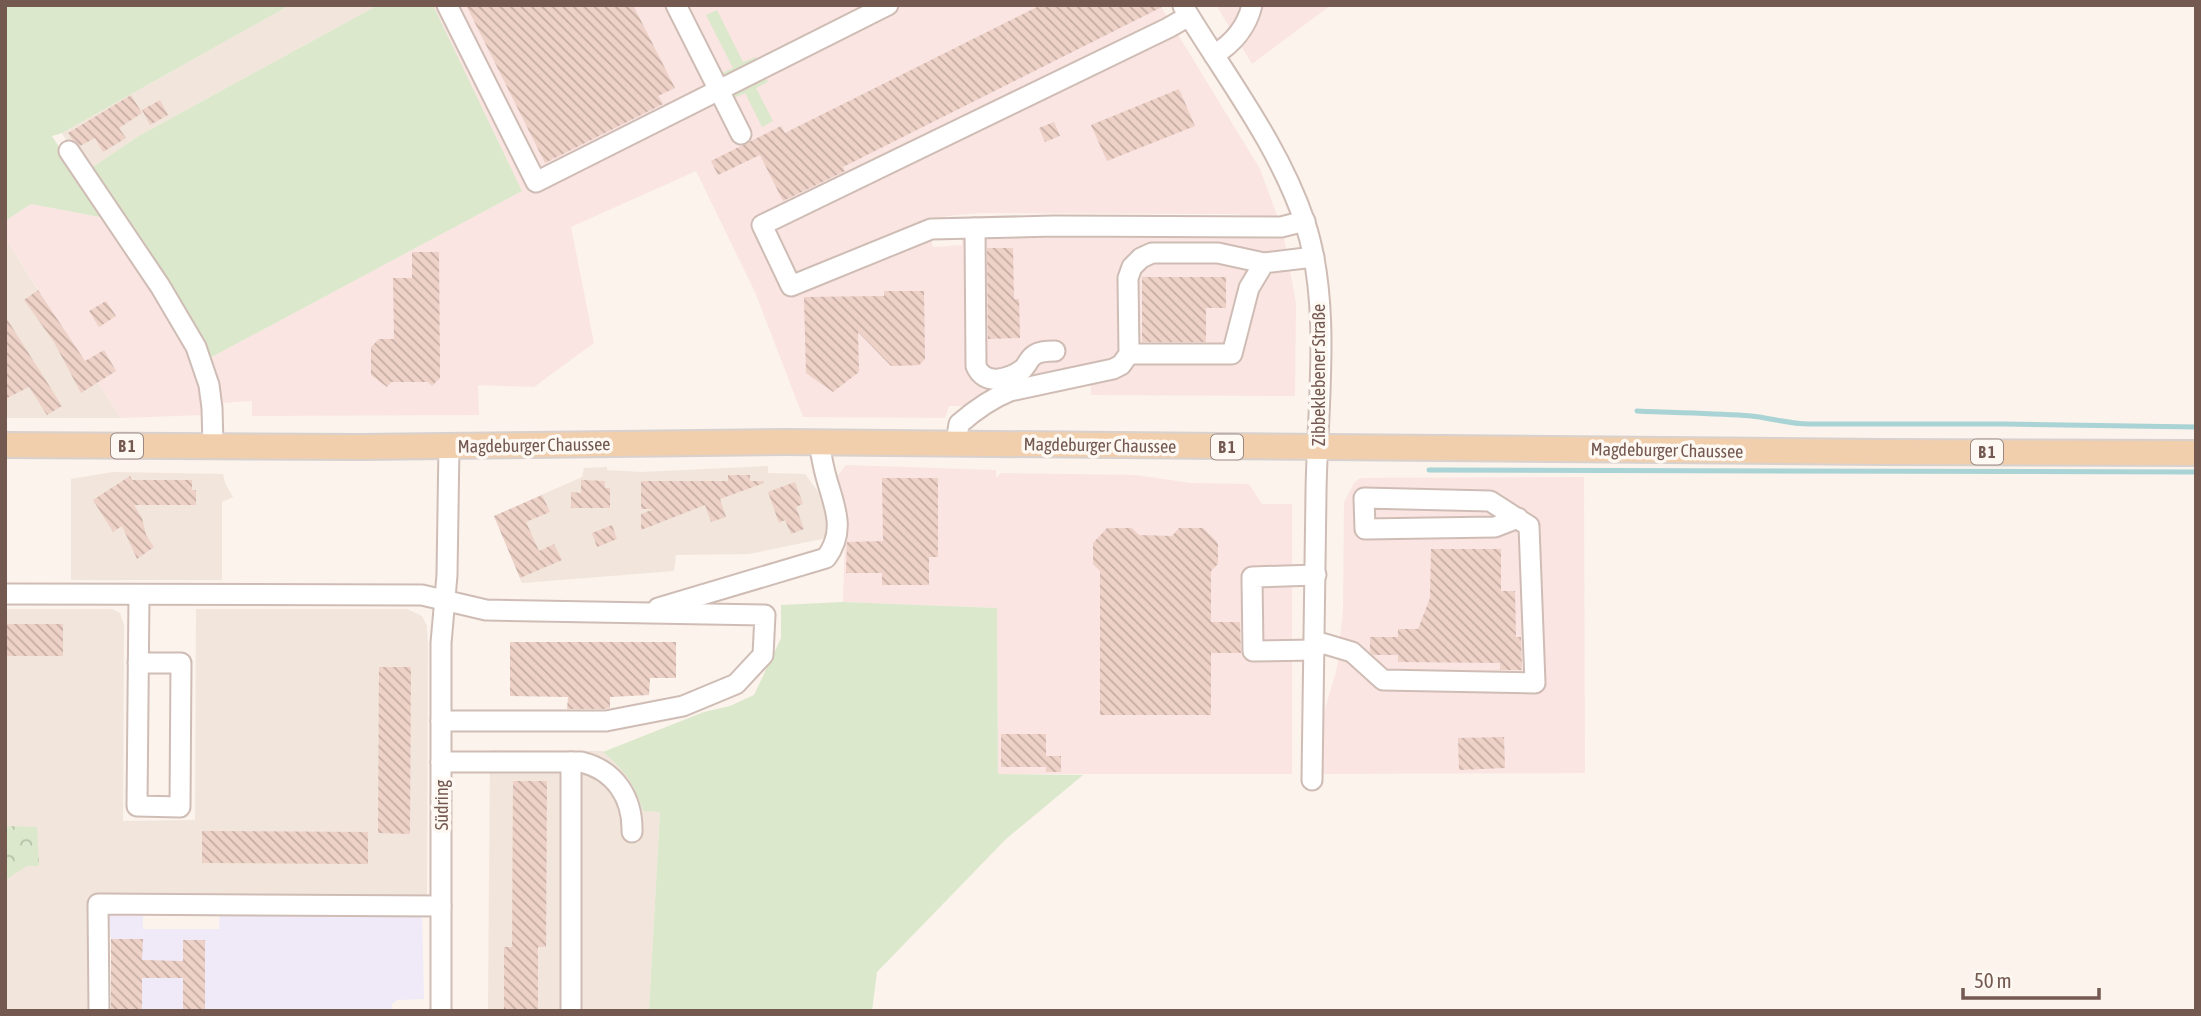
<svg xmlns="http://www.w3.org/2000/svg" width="2201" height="1016" font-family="'Asap Condensed',sans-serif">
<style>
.residential{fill:#f2e5db}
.commercial{fill:#fae5e2}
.education{fill:#f0e9f8}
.grass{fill:#dbe8cb}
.park{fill:url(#park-crowns)}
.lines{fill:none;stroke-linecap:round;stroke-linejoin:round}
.stream{stroke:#a9d3d4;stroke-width:5}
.building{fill:url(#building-back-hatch)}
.minor-casing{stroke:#cfbdb5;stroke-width:23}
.major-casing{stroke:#d8d1ce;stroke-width:28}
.minor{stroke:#fff;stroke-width:19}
.major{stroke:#f2cfac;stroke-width:24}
.labels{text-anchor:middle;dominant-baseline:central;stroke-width:7;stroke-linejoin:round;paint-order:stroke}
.shield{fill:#fef8f3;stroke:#9d8982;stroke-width:2}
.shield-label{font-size:16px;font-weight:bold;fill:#745951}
.street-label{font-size:18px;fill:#745951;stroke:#fef8f3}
</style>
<defs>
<pattern id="park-crowns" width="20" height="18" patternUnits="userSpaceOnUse" patternTransform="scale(1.75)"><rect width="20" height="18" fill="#dbe8cb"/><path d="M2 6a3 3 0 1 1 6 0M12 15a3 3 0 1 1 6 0" fill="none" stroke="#b6bfa7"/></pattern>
<pattern id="building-back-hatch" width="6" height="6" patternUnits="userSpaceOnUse" patternTransform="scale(1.75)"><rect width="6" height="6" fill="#eed1c7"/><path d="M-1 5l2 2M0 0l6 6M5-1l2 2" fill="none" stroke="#c5ada4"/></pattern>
</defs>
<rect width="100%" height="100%" fill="#fbf3ec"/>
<g class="residential">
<polygon points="290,5 378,5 137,137 90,169 74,153 62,133"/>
<polygon points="5,238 38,290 121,418 5,418"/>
<polygon points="768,466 768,473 805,474 825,501 827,538 749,554 676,555 674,571 522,583 494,516 582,477 584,468 607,467 607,470 641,472"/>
<polygon points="113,472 223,474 225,483 233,497 222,502 222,580 71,580 71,479"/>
<polygon points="5,609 112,609 120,613 124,625 123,821 195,820 196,609 407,609 422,616 427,626 428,648 427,899 92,898 93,1011 5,1011"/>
<polygon points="490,750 603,751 621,767 637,791 643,811 660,811 649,1011 488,1011"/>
</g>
<g class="commercial">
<polygon points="433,5 1160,5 1260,169 1278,218 1234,214 981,213 947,216 876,244 877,261 931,240 933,247 962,245 962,238 1230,233 1284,238 1296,303 1295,396 1091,395 1090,366 967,406 949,406 945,418 803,417 755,292 696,171 571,227 594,343 534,387 478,385 479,415 252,416 252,401 221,403 216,394 208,359 522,191"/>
<polygon points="1216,5 1331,5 1252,64"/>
<polygon points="31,204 105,218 159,296 200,374 203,415 121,418 5,238 5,221"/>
<polygon points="846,465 996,470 996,478 1001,473 1136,475 1191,483 1249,484 1262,504 1292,504 1292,774 998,774 997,608 843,602 845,527 838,475"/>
<polygon points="1584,477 1585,773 1322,774 1324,712 1337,668 1343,611 1344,502 1354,483 1360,478"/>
</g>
<polygon class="education" points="220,910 422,912 424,999 397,1000 392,1004 392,1011 111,1011 111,939 108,911 143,911 143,929 219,929"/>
<g class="grass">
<polygon points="5,5 290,5 62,133 52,136 105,218 31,204 5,221"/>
<polygon points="378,5 433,5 522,191 208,359 90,169 137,137"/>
<polygon points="717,10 743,62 756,57 757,61 722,79 720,74 733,68 706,15"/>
<polygon points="766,78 768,82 756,88 773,121 762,127 745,93 732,99 731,96"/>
<path d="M843 602 997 608 998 774 1083 775 1006 839 877 972 872 1011H649L660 812 643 811C635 785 624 769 603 752L704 712 730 706 754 695 781 638V605Z"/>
</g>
<polygon class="park" points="5,826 37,827 39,866 27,866 5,880"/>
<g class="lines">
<g class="stream">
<path d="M1637 411C1675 413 1713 413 1751 416 1771 418 1789 424 1809 424H2005L2196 427"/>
<polyline points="1429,470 2196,472"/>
</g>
</g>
<g class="building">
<polygon points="466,5 633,5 675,88 658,96 663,104 545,163"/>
<polygon points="1041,5 1166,5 843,167 845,171 783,201 760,155 718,175 711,161 781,126 785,133"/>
<polygon points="1179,89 1195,126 1107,161 1091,125"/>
<polygon points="131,95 142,113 119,128 126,138 103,152 95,138 80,146 72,139 68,133"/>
<polygon points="160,100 168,115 150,125 142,110"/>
<polygon points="1054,122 1060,136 1045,142 1039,128"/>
<polygon points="987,248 1013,248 1014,299 1019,299 1020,338 988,339"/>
<polygon points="412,252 439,252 440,378 432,386 428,382 391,382 387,387 371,375 371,347 379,339 394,339 393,278 412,278"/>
<polygon points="1142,277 1226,277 1226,308 1206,308 1206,342 1142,342"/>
<polygon points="38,290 85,361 104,350 116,371 81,393 54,342 24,300"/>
<polygon points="884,291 924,291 925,359 919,365 891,366 858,332 859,372 833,392 806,373 804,297 884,296"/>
<polygon points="106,301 116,316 99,327 89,311"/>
<polygon points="5,316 62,406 47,415 29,387 5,399"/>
<polygon points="728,475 750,475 750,481 763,481 764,483 720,499 726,517 711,522 705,505 641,530 641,514 654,509 641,509 641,481 728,481"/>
<polygon points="130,476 132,480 192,480 192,490 196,490 196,505 134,505 142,518 146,535 154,547 137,559 122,526 113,532 93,500"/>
<polygon points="882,478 938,478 938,557 929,557 929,585 882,585 882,573 846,573 847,542 883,541"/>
<polygon points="581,480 605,481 605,488 610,488 610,508 571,508 571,492 581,493"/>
<polygon points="795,482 803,504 796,507 804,529 791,534 785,520 779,523 768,492"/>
<polygon points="542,495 550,512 526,522 539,551 554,544 562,560 520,578 494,516"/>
<polygon points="612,525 617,539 597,547 592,533"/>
<polygon points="1107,528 1132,528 1139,535 1172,536 1179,528 1203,528 1218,543 1218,564 1211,571 1211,622 1240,622 1241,653 1211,653 1211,715 1100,715 1100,571 1093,564 1093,543"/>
<polygon points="1431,549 1501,549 1501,591 1515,591 1516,637 1521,637 1522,670 1500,670 1500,663 1398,662 1398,655 1373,655 1370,652 1370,637 1398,637 1398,629 1418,629 1430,598"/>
<rect x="5" y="624" width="58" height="32"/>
<polygon points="510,642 676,642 676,678 650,678 649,695 610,697 610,708 605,709 567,709 568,697 510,696"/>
<polygon points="379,667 411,667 410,834 378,833"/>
<polygon points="1001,734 1046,734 1046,756 1061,756 1061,772 1046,772 1046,767 1001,767"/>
<polygon points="1504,737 1505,768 1459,770 1458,738"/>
<polygon points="513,781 547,781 546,947 538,947 538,1011 504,1011 504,947 512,947"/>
<polygon points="202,831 368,832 368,864 202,863"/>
<polygon points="111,939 143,939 142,960 183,961 183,940 205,940 205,1011 183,1011 183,978 142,978 142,1011 111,1011"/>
</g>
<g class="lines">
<defs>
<g id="minor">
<polyline points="447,5 536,182 888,5"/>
<polyline points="676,5 741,134"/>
<path d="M1183 6C1226 77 1279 145 1305 223 1332 304 1317 409 1316 493 1314 588 1314 684 1312 780"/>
<polyline points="1189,16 1168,28 762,225 791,286 931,229 1054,226 1281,227 1305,221"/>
<path d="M1214 55C1232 44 1247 27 1252 5"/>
<polyline points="69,151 160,286 196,347 209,385 212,408 213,445"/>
<path d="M975 228 976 366C984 386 1008 380 1023 369 1027 365 1029 359 1033 356 1039 351 1048 351 1055 351"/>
<polyline points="1129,354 1232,354 1249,288 1264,263 1314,257"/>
<path d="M956 443 959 424C975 410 990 399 1010 391L1113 369 1121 365 1129 354 1128 278 1132 267 1141 258 1152 253H1218L1264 263"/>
<polyline points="5,594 422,595 486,610 765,615 763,655 736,684 683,706 606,721 441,721"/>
<path d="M658 608 826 558C846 531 835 508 827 480 823 467 821 454 819 442"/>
<polyline points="1315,641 1352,652 1383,680 1535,683 1529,526 1490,501 1364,498 1365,529 1495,527 1518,518"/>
<polyline points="1315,650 1253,651 1252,577 1316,575"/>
<polyline points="138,663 181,663 180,807 137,806 139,595"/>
<path d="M441 762H581C615 770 633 798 632 832"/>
<polyline points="571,762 571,1011"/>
<polyline points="99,1011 98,904 441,906"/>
<polyline points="441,1011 441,643 447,575 449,446"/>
</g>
<polyline id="major" points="5,445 360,447 785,442 1880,452 2196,453"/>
</defs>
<use href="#minor" class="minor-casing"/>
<use href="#major" class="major-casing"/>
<use href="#minor" class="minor"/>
<use href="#major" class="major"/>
</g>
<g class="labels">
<g class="shield">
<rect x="111" y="433.5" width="32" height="25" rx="5"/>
<rect x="1211" y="434.5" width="32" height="25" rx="5"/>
<rect x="1971" y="439.5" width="32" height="25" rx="5"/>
</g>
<g class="shield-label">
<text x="127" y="446">B 1</text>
<text x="1227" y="447">B 1</text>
<text x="1987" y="452">B 1</text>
</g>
<g class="street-label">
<text transform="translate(1318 375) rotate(-90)">Zibbeklebener Straße</text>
<text transform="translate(534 445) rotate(-1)">Magdeburger Chaussee</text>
<text transform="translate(1100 445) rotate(1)">Magdeburger Chaussee</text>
<text transform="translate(1667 450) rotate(1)">Magdeburger Chaussee</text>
<text transform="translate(441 805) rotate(-90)">Südring</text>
</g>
</g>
<rect width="2201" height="1016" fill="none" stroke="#745951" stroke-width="14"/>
<path d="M1963 988v10h136v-10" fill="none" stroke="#745951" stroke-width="3.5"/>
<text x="1974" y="988" font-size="21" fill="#745951" stroke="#fef8f3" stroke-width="5" paint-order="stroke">50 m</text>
</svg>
